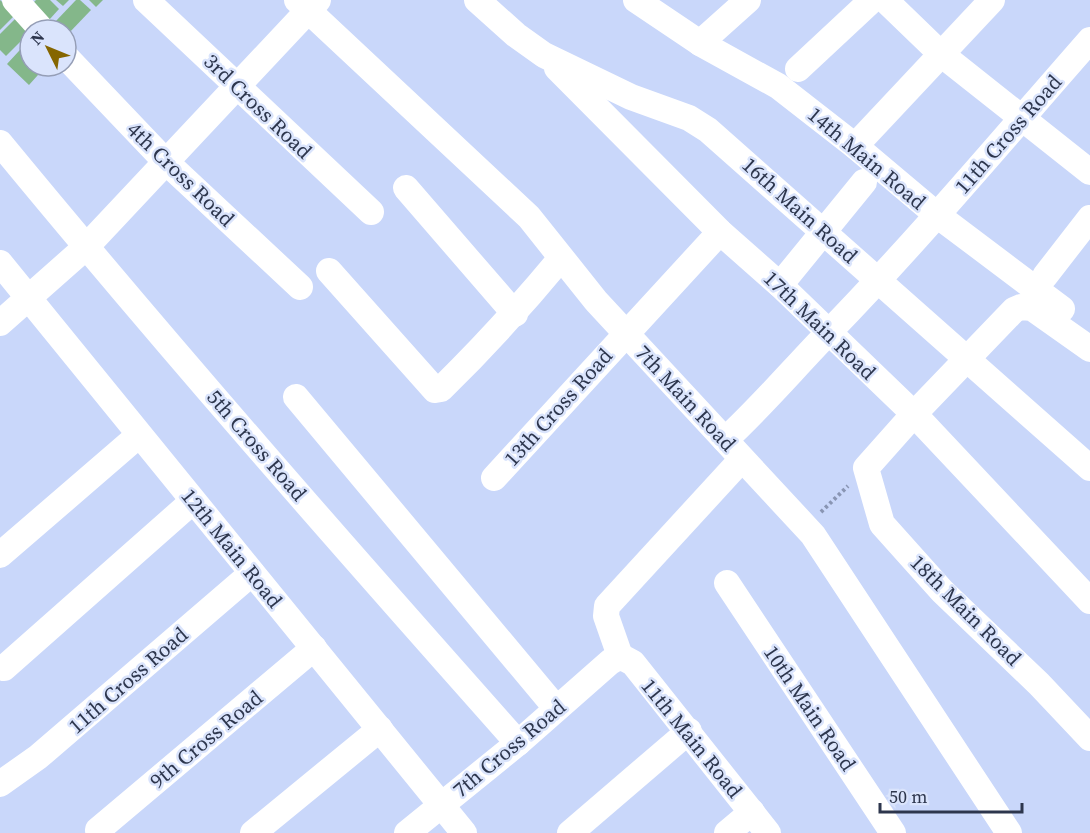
<svg xmlns="http://www.w3.org/2000/svg" width="1090" height="833" font-family="'Source Serif 4',serif">
<style>
.building{fill:#84b78a}
.lines{fill:none;stroke-linecap:round;stroke-linejoin:round}
.path{stroke:#8995b3;stroke-width:4;stroke-dasharray:3 3;stroke-linecap:butt}
.minor{stroke:#fff;stroke-width:26}
.labels{text-anchor:middle;dominant-baseline:central;stroke-width:5;stroke-linejoin:round;paint-order:stroke}
.street-label{font-size:21px;fill:#2d364d;stroke:#dae4fc}
</style>
<rect width="100%" height="100%" fill="#c9d7fa"/>
<g class="building">
<polygon points="0,0 16,14 0,30"/>
<polygon points="36,0 50,0 59,9 49,20 32,4"/>
<polygon points="56,0 69,0 63,6"/>
<polygon points="76,0 80,0 91,10 68,34 55,22"/>
<polygon points="89,0 103,0 96,7"/>
<polygon points="16,18 30,32 6,56 0,50 0,34"/>
<polygon points="30,39 30,66 46,66 29,85 7,64"/>
</g>
<g class="lines">
<polyline class="path" points="821,512 848,486"/>
<g class="minor">
<polyline points="15,0 42,30"/>
<polyline points="146,0 371,212"/>
<polyline points="297,0 529,217 596,301 813,535 1009,833"/>
<polyline points="477,0 516,35 544,55 631,97 689,118 708,130 1090,468"/>
<polyline points="636,0 700,43 778,86 855,146 937,215 1062,309"/>
<polyline points="885,0 941,54 1090,172"/>
<polyline points="700,43 748,0"/>
<polyline points="66,57 166,162 300,287"/>
<polyline points="557,68 720,232 780,285 914,414 1090,601"/>
<polyline points="798,69 872,0"/>
<path d="M0 143C168 347 342 545 518 743"/>
<polyline points="855,146 992,0"/>
<polyline points="406,188 515,314"/>
<polyline points="0,263 464,833"/>
<path d="M329 271 435 390 441 389C484 347 523 304 561 258"/>
<polyline points="1045,276 1090,218"/>
<polyline points="780,285 864,182"/>
<polyline points="0,323 86,247 318,0"/>
<polyline points="1090,349 1032,308 1021,307 1014,310 914,414 866,468 882,524 942,591 1039,684 1090,738"/>
<polyline points="296,397 556,708"/>
<path d="M725 440C762 406 794 368 829 332 920 238 1004 138 1090 40"/>
<polyline points="494,478 720,232"/>
<polyline points="0,555 139,435"/>
<polyline points="727,583 893,833"/>
<polyline points="620,656 606,616 607,606 742,459"/>
<polyline points="4,668 193,501"/>
<polyline points="0,784 38,757 252,573"/>
<polyline points="98,830 314,648"/>
<polyline points="253,833 380,729"/>
<polyline points="407,833 518,743 610,662 620,656 633,663 768,833"/>
<polyline points="570,833 689,731"/>
<polyline points="727,833 752,812"/>
</g>
</g>
<g class="labels">
<g class="street-label">
<text transform="translate(258 106) rotate(44)">3rd Cross Road</text>
<text transform="translate(1008 134) rotate(-49)">11th Cross Road</text>
<text transform="translate(867 158) rotate(40)">14th Main Road</text>
<text transform="translate(181 174) rotate(44)">4th Cross Road</text>
<text transform="translate(800 210) rotate(42)">16th Main Road</text>
<text transform="translate(820 325) rotate(44)">17th Main Road</text>
<text transform="translate(686 398) rotate(47)">7th Main Road</text>
<text transform="translate(558 407) rotate(-48)">13th Cross Road</text>
<text transform="translate(257 445) rotate(49)">5th Cross Road</text>
<text transform="translate(232 548) rotate(51)">12th Main Road</text>
<text transform="translate(966 610) rotate(45)">18th Main Road</text>
<text transform="translate(128 680) rotate(-41)">11th Cross Road</text>
<text transform="translate(810 708) rotate(56)">10th Main Road</text>
<text transform="translate(692 738) rotate(51)">11th Main Road</text>
<text transform="translate(206 739) rotate(-40)">9th Cross Road</text>
<text transform="translate(509 748) rotate(-40)">7th Cross Road</text>
</g>
</g>
<g transform="translate(48 48) rotate(313)"><circle r="28" fill="#dae4fc" stroke="#959eb6" stroke-width="1.5"/>
<path d="M0-4.5L10 22L0 15L-10 22Z" fill="#856600"/>
<text y="-9" font-size="16" font-weight="bold" text-anchor="middle" fill="#2d364d">N</text>
</g>
<path d="M880 803v9h142v-9" fill="none" stroke="#2d364d" stroke-width="3"/>
<text x="889" y="803" font-size="18" fill="#2d364d" stroke="#dae4fc" stroke-width="4.5" paint-order="stroke">50 m</text>
</svg>
